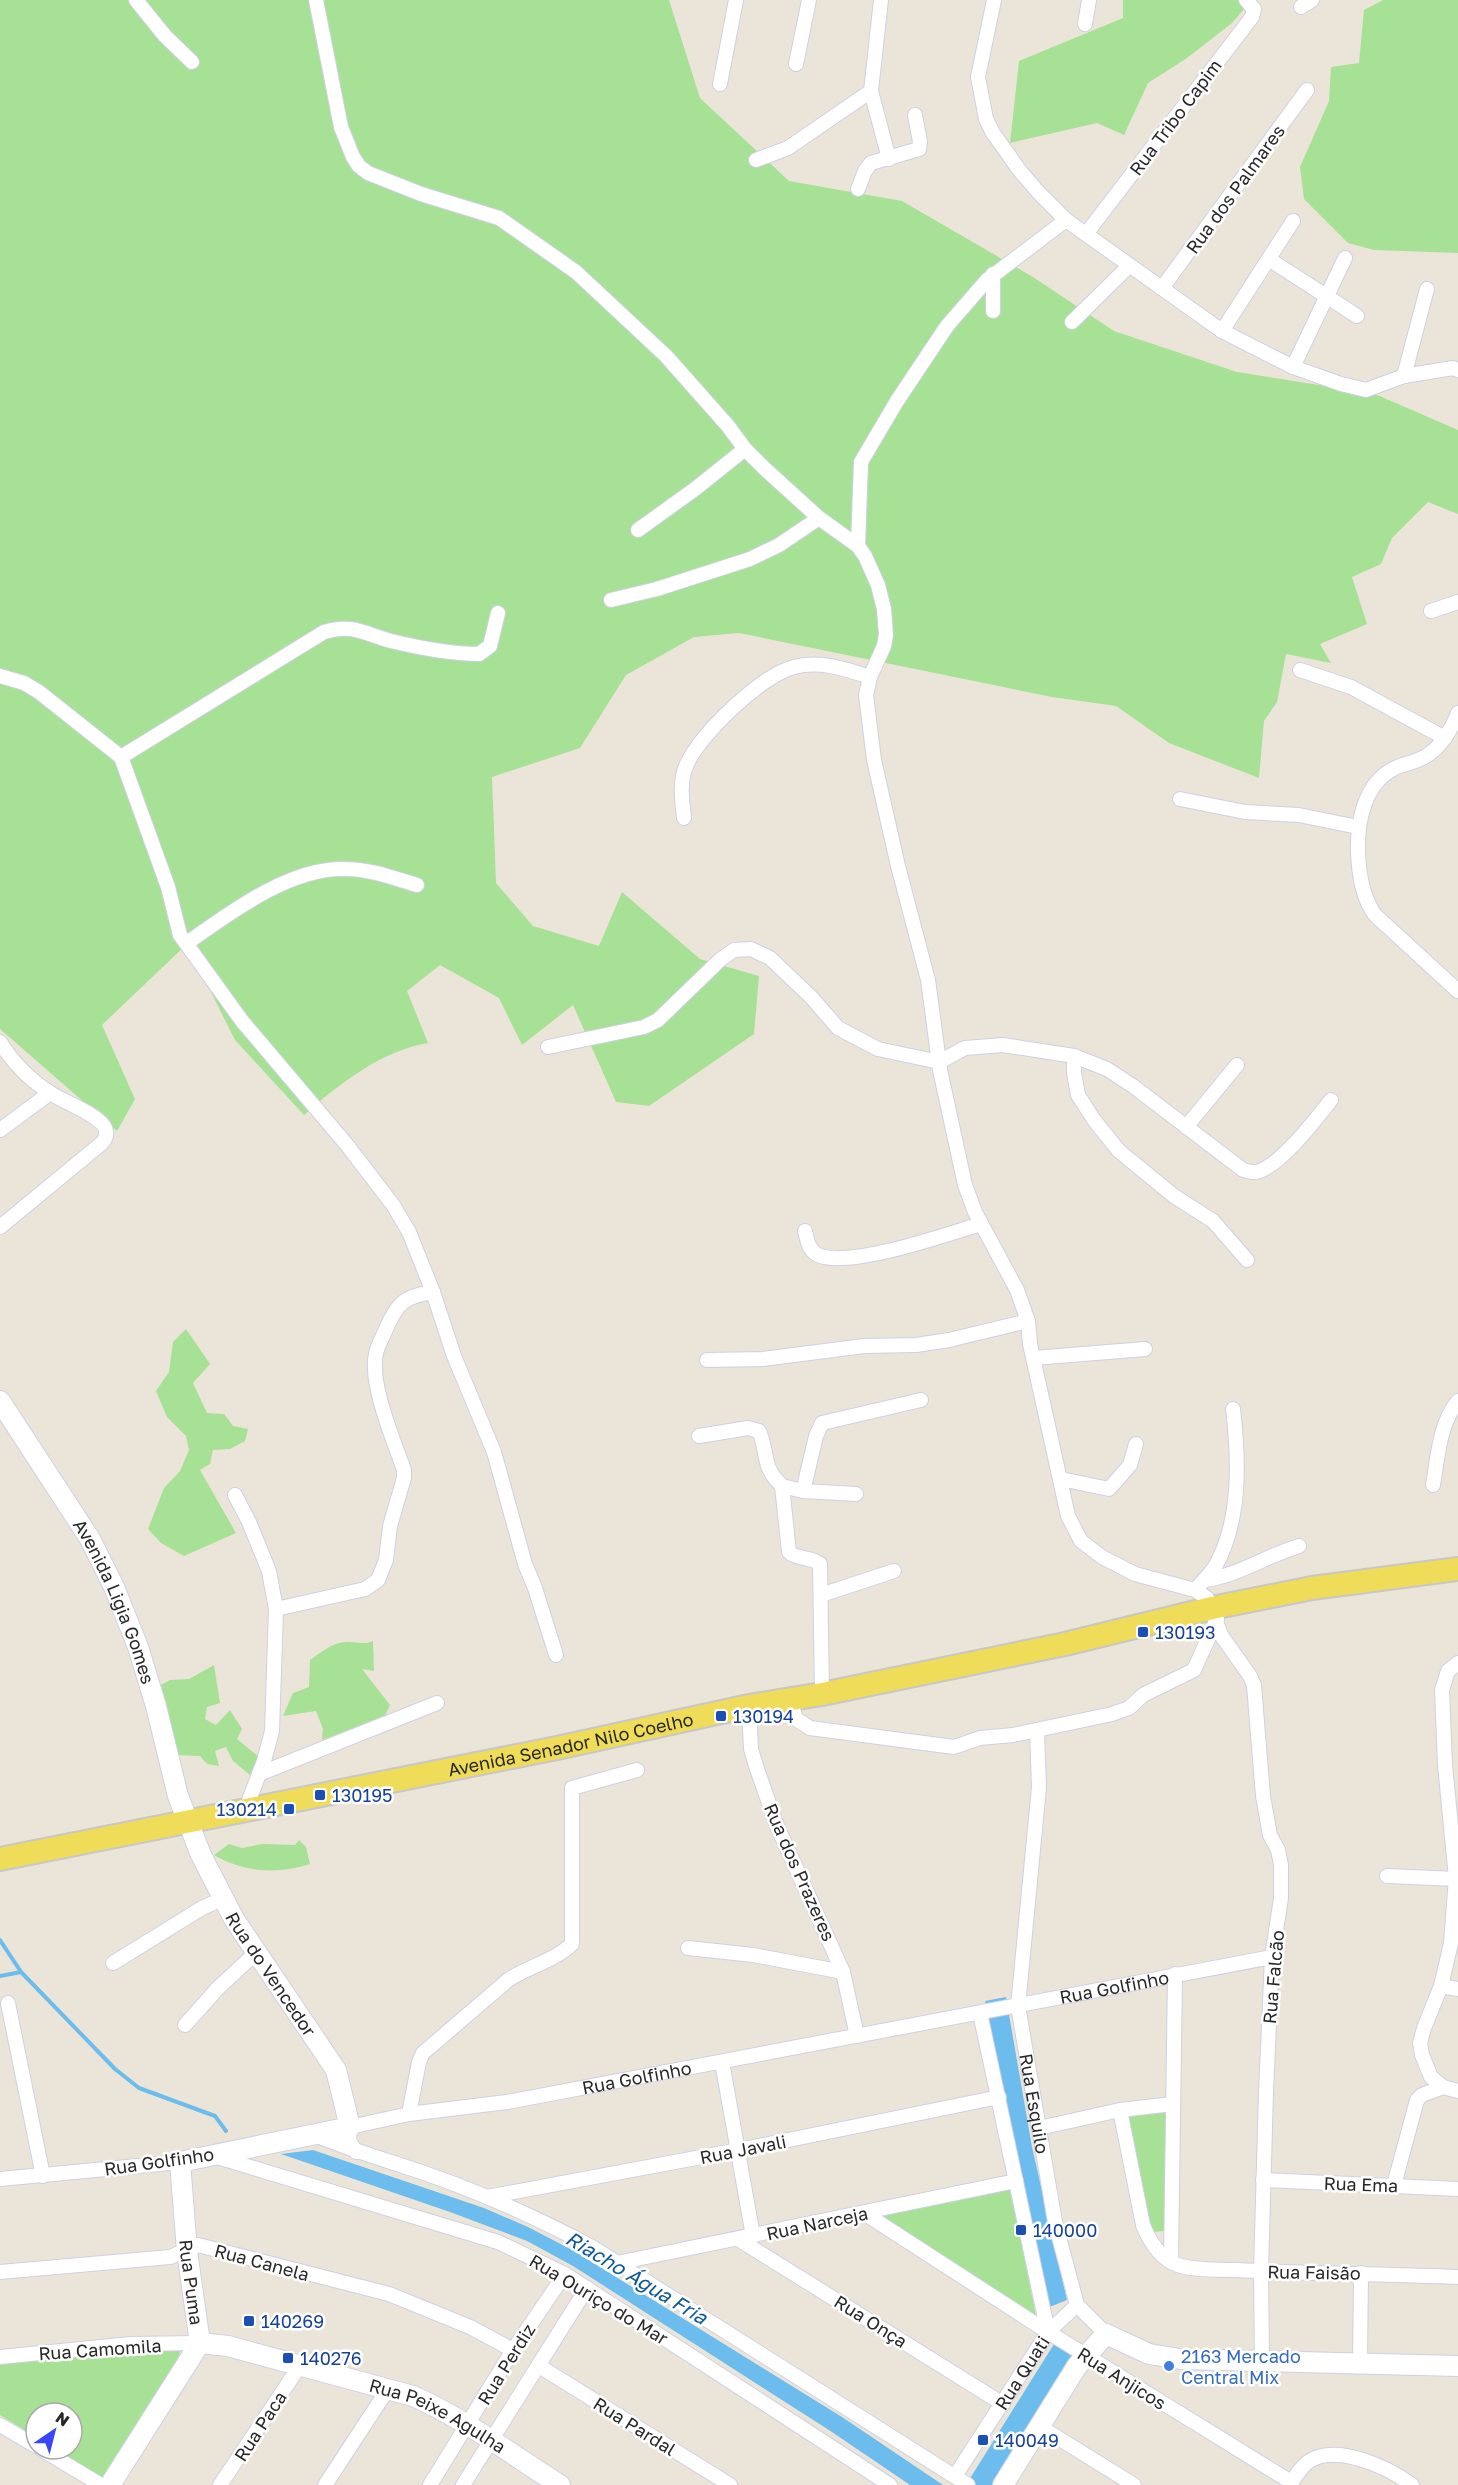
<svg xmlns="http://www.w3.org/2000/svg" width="1458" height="2485" font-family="'Golos Text',sans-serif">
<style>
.green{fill:#a7e195}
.water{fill:#6cbded}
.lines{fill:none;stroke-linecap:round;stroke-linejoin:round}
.stream{stroke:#6cbded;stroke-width:4}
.street-casing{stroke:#cfd0e1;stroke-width:16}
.secondary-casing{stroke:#cfd0e1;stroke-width:22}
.primary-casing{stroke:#c7c7c7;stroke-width:26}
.street{stroke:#fff;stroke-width:14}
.secondary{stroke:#fff;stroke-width:20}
.primary{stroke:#efdd5a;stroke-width:22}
.transit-dot{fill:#1a4fb4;stroke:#fff;stroke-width:2}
.shop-dot{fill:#3f7fe0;stroke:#fff;stroke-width:2}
.labels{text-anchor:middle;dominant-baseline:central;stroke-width:5;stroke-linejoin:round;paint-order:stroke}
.street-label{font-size:18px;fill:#282828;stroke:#fff}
.transit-label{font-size:18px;fill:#164399;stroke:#fff;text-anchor:start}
.shop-label{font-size:18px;fill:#366cbe;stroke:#fff;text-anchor:start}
.water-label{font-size:20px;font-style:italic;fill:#0e5896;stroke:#fff}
</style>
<rect width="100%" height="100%" fill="#ebe5d9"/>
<g class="green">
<path d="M0 0H669L700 98 789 181 902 201 1033 277 1114 331 1237 372 1375 394 1458 430V514L1428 502 1392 538 1381 564 1352 577 1367 624 1320 644 1331 663 1286 654 1277 702 1264 721 1259 778 1169 743 1116 706 1052 697 739 633 694 637 626 675 580 748 492 777 496 883 533 926 599 946 622 892 700 959 759 976 754 1034 649 1106 616 1102 573 1005 522 1045 499 998 440 965 407 991 428 1043C381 1051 339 1084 304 1115L235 1040 187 944 102 1025 135 1099 117 1131 0 1029Z"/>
<polygon points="1123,0 1247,0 1250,2 1232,23 1187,58 1148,83 1124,135 1097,123 1010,143 1019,61 1123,18"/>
<polygon points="1383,0 1458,0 1458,253 1374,250 1348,243 1304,199 1300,167 1329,101 1331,67 1359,63 1364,10"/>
<polygon points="186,1329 210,1364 193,1383 207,1413 224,1414 233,1426 248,1429 245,1441 230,1449 213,1450 210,1464 200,1470 236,1533 184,1556 161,1543 148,1529 164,1488 180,1471 189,1450 186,1436 167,1417 156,1391 169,1372 173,1342"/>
<path d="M373 1641 374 1671 362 1669 390 1705 385 1716 322 1740 323 1729 316 1711 283 1716 293 1693 309 1687 310 1660C322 1652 333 1641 349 1642 359 1642 363 1645 373 1641Z"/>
<polygon points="214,1665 220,1703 207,1707 205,1719 216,1725 230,1710 242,1729 237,1739 259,1757 250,1775 233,1761 226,1747 215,1751 219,1766 207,1764 200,1756 176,1755 157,1687 170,1680 189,1679"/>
<path d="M299 1840 306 1847 310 1864C278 1875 243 1872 214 1855L229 1844 242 1848 262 1844 295 1845Z"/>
<polygon points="1168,2109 1164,2231 1151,2232 1127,2117"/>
<polygon points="1010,2186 1037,2321 875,2217"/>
<polygon points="142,2349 181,2349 174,2370 102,2480 54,2449 72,2449 72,2413 36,2413 36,2437 0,2415 0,2362"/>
</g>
<g class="water">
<polygon points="1006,1997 1032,2147 1067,2300 1047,2308 985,2001"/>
<polygon points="313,2150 484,2208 528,2227 574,2251 842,2417 943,2485 910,2485 832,2432 573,2266 527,2241 450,2212 281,2154"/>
<polygon points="1054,2344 1072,2356 993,2485 976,2485 969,2480"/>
</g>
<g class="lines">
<g class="stream">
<polyline points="0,1940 21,1972 115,2069 139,2088 215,2116 226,2131"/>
<polyline points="0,1976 21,1972"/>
</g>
<defs>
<g id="street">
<polyline points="136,0 165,36 192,62"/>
<polyline points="316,0 341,127 353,157 359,166 368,173 421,194 499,218 576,272 666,356 728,426 745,449 764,468 819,518 858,546 865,556 878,585 884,609 886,635 884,646 870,677 866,695 874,760 898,866 928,980 940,1070 965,1185 975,1212 1017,1290 1028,1321 1030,1344 1068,1516 1081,1541 1102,1557 1135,1574 1195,1590 1207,1598 1221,1635 1250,1676 1254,1685 1263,1796 1270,1835 1278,1850 1281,1865 1281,1898 1272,1957 1266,2092 1261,2271 1262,2361"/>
<polyline points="881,0 871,91 889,159"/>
<polyline points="994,0 978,77 986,119 993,133 1020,171 1039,193 1066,220 1222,331 1293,367 1341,384 1366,390 1404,376 1453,368 1458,370"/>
<polyline points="1301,7 1312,0"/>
<polyline points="1085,24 1089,0"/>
<polyline points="796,64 809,0"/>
<polyline points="720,84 736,0"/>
<polyline points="756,160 788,148 871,91"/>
<polyline points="858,189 865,171 871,163 919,149 920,142 915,115"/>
<polyline points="1086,234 1252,17 1254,9 1246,0"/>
<polyline points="1270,260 1357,316"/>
<polyline points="1162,288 1307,90"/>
<polyline points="993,311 993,274"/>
<polyline points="1072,322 1129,266"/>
<polyline points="1222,331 1293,221"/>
<polyline points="1293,367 1345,258"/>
<polyline points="1404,376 1427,289"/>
<polyline points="638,530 695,489 745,449"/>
<polyline points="858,546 861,462 897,401 947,326 987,280 1066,220"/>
<polyline points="611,600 657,589 750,559 779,545 819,518"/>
<polyline points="1431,611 1458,602"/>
<polyline points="1300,670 1351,687 1445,738"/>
<polyline points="0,676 24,683 39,692 121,757 168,887 180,935 242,1021 347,1145 393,1205 409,1232 433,1292 454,1356 494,1452 525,1564 535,1588 556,1655"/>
<path d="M1458 713C1452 728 1443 744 1429 754 1419 762 1406 763 1395 768 1364 783 1357 822 1358 853 1359 874 1362 897 1375 915L1458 991"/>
<path d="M121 757 324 632C352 623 365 634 391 641 420 648 449 654 479 654L490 646 498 613"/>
<polyline points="1180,799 1245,812 1299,815 1358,827"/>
<path d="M684 818C682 800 679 780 687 764 700 734 762 675 794 667 820 660 845 669 870 677"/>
<path d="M187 943C230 913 290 867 345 869 370 869 393 878 417 885"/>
<path d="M0 1042C13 1063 31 1081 52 1094 66 1103 95 1113 104 1126 108 1132 106 1138 102 1143L0 1227"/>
<path d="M548 1047 644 1027 658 1020 721 959 734 950 751 949 770 958 812 998 838 1028 878 1049 939 1062 965 1048 1003 1045 1074 1056 1107 1069 1133 1086 1243 1170C1248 1171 1252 1173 1257 1172 1280 1166 1316 1119 1331 1100"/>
<polyline points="1074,1056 1074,1073 1078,1095 1094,1120 1119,1151 1174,1196 1213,1221 1247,1260"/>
<polyline points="1186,1127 1237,1065"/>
<polyline points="0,1130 50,1093"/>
<path d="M805 1231C807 1240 809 1251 818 1255 849 1269 947 1234 981 1224"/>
<polyline points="1034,1358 1145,1349"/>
<polyline points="707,1360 763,1359 864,1346 916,1345 949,1340 1028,1321"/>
<path d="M699 1436 748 1428 759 1431C769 1455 761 1466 782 1486L789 1552C797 1560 811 1556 820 1564L822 1694"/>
<polyline points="1061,1479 1109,1489 1130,1465 1136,1444"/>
<path d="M1433 1485C1438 1457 1439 1424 1458 1401"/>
<polyline points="782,1486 803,1491 816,1436 822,1423 921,1400"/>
<polyline points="803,1491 856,1494"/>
<polyline points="235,1495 249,1522 269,1571 276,1609 272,1731 264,1761 245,1811"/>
<path d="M1204 1580C1235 1577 1268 1555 1299 1546"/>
<path d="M1195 1590C1202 1582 1211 1574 1216 1565 1241 1519 1239 1460 1233 1409"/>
<polyline points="821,1595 894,1571"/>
<path d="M276 1609 365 1589 378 1580 386 1560 390 1526 404 1478V1470C394 1441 369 1383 376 1354 377 1346 383 1337 386 1329 397 1303 405 1296 433 1292"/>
<polyline points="1458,1663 1448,1671 1442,1690 1445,1765 1456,1878 1451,1943 1441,1986 1424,2028 1420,2043 1422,2055 1431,2077 1443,2087 1458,2091"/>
<polyline points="790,1699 796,1719 810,1728 954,1747 980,1738 1013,1735 1112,1714 1129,1708 1143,1695 1194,1670 1217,1619"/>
<polyline points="749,1706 751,1749 757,1769 777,1826 843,1972 857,2036"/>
<path id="s1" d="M1037 1730 1039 1787 1018 2006 1055 2222 1077 2305 1106 2334"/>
<polyline points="259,1774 437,1703"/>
<polyline points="1387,1876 1458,1879"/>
<polyline points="688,1948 753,1955 843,1972"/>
<polyline points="113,1963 202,1908 222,1899"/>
<polyline points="1441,1986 1458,1989"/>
<polyline points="8,2003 43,2176"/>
<polyline points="980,2013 1048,2332"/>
<polyline points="185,2025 218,1988 257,1952"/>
<polyline points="722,2062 753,2236"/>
<path d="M1120 2110 1143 2225C1150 2242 1160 2259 1178 2265 1195 2271 1219 2269 1238 2270 1311 2274 1385 2274 1458 2277"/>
<path d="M409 2114 419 2062 423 2053 508 1980C529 1966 554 1961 572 1944V1788L637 1770"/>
<polyline points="1039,2128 1120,2110 1173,2104"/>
<path d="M315 2135C342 2146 369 2155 397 2164 464 2185 530 2214 592 2247L968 2485"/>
<path id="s2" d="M356 2152 349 2140 350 2127 409 2114 507 2102 1272 1957"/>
<polyline points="214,2156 498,2242 565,2274 890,2485"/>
<polyline points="0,2179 180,2162"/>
<polyline points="1263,2180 1458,2189"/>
<polyline points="1394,2185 1417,2100 1422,2095 1443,2087"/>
<polyline points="487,2197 739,2150 999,2097"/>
<polyline points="864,2213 1048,2332 1291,2482"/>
<polyline points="738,2239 1003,2404"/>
<polyline points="1171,2262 1175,1974"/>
<polyline points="617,2263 1016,2181"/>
<polyline points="0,2272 170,2257 198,2245 389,2294 470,2327 513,2350"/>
<polyline points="0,2357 131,2344 200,2343"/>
<polyline points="1360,2362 1361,2273"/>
<polyline points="539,2366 730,2485"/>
<polyline points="0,2425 36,2446"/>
<polyline points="1039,2426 1134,2485"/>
<polyline points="41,2449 101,2485"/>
<path id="s3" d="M955 2476 1048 2332 1077 2305"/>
<polyline points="220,2485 299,2367"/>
<polyline points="325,2485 388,2389"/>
<polyline points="430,2485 513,2350 565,2274"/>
<polyline points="463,2485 587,2288"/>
<path d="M1290 2485C1295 2477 1302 2465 1311 2460 1339 2444 1389 2468 1412 2485"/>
</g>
<g id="secondary">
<path id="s4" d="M0 1401 90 1539 114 1587 138 1647 156 1706 178 1796 201 1855 234 1919 336 2070 350 2127 180 2162 187 2251 200 2343 110 2485"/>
<path id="s5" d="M200 2343 228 2346 413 2396C465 2419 512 2455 560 2485"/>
<polyline points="1003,2485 1077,2366 1106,2334 1149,2354 1180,2359 1458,2366"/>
</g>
<g id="primary">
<path id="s6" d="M0 1859 557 1748 749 1706 822 1694 1065 1644 1212 1608 1312 1588 1458 1569"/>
</g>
</defs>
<use href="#street" class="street-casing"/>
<use href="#secondary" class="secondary-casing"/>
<use href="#primary" class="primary-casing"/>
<use href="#street" class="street"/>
<use href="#secondary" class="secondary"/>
<use href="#primary" class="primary"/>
</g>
<g class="transit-dot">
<rect x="1137" y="1626" width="12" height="12" rx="3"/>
<rect x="715" y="1710" width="12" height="12" rx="3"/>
<rect x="314" y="1789" width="12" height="12" rx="3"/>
<rect x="283" y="1803" width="12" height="12" rx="3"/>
<rect x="1015" y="2224" width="12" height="12" rx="3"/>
<rect x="243" y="2315" width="12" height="12" rx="3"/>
<rect x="282" y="2352" width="12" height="12" rx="3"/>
<rect x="977" y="2434" width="12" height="12" rx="3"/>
</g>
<circle class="shop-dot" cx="1169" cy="2366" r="6"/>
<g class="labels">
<g class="street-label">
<text transform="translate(1175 117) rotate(-53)">Rua Tribo Capim</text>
<text transform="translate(1235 189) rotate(-54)">Rua dos Palmares</text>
<text stroke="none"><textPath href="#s4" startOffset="232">Avenida Ligia Gomes</textPath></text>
<text stroke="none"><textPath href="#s6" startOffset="582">Avenida Senador Nilo Coelho</textPath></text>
<text transform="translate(800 1872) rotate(66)">Rua dos Prazeres</text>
<text stroke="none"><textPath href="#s4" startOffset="639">Rua do Vencedor</textPath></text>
<text transform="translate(1273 1977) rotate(-85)">Rua Falcão</text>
<text stroke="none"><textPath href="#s2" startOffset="804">Rua Golfinho</textPath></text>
<text stroke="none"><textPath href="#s2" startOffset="318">Rua Golfinho</textPath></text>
<text stroke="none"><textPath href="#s1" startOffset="376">Rua Esquilo</textPath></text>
<text transform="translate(743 2149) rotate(-11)">Rua Javali</text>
<text transform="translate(159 2161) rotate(-8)">Rua Golfinho</text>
<text transform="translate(1361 2184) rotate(2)">Rua Ema</text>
<text transform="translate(817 2223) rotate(-12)">Rua Narceja</text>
<text transform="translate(262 2262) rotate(15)">Rua Canela</text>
<text transform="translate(1314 2272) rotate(1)">Rua Faisão</text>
<text stroke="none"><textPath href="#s4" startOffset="1108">Rua Puma</textPath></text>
<text transform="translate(599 2299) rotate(31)">Rua Ouriço do Mar</text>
<text transform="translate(871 2321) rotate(32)">Rua Onça</text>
<text transform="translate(100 2349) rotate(-4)">Rua Camomila</text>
<text transform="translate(506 2364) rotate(-58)">Rua Perdiz</text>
<text stroke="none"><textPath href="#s3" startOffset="123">Rua Quati</textPath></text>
<text transform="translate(1122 2378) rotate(32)">Rua Anjicos</text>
<text stroke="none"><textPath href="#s5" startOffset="250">Rua Peixe Agulha</textPath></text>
<text transform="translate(260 2426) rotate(-57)">Rua Paca</text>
<text transform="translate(635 2426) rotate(32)">Rua Pardal</text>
</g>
<g class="transit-label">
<text x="1155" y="1632">130193</text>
<text x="733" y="1716">130194</text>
<text x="332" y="1795">130195</text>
<text x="277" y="1809" text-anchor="end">130214</text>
<text x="1033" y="2230">140000</text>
<text x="261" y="2321">140269</text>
<text x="300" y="2358">140276</text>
<text x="995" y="2440">140049</text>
</g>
<g class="shop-label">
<text x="1181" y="2356">2163 Mercado<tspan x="1181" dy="21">Central Mix</tspan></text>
</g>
<g class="water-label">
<text transform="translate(637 2277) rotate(31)">Riacho Água Fria</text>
</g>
</g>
<g transform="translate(54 2431) rotate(35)"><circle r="28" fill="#ffffff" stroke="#a9a9a9" stroke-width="1.5"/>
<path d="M0-4.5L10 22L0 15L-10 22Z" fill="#3947f8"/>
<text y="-9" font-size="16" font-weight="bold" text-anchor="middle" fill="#282828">N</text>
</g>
</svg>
